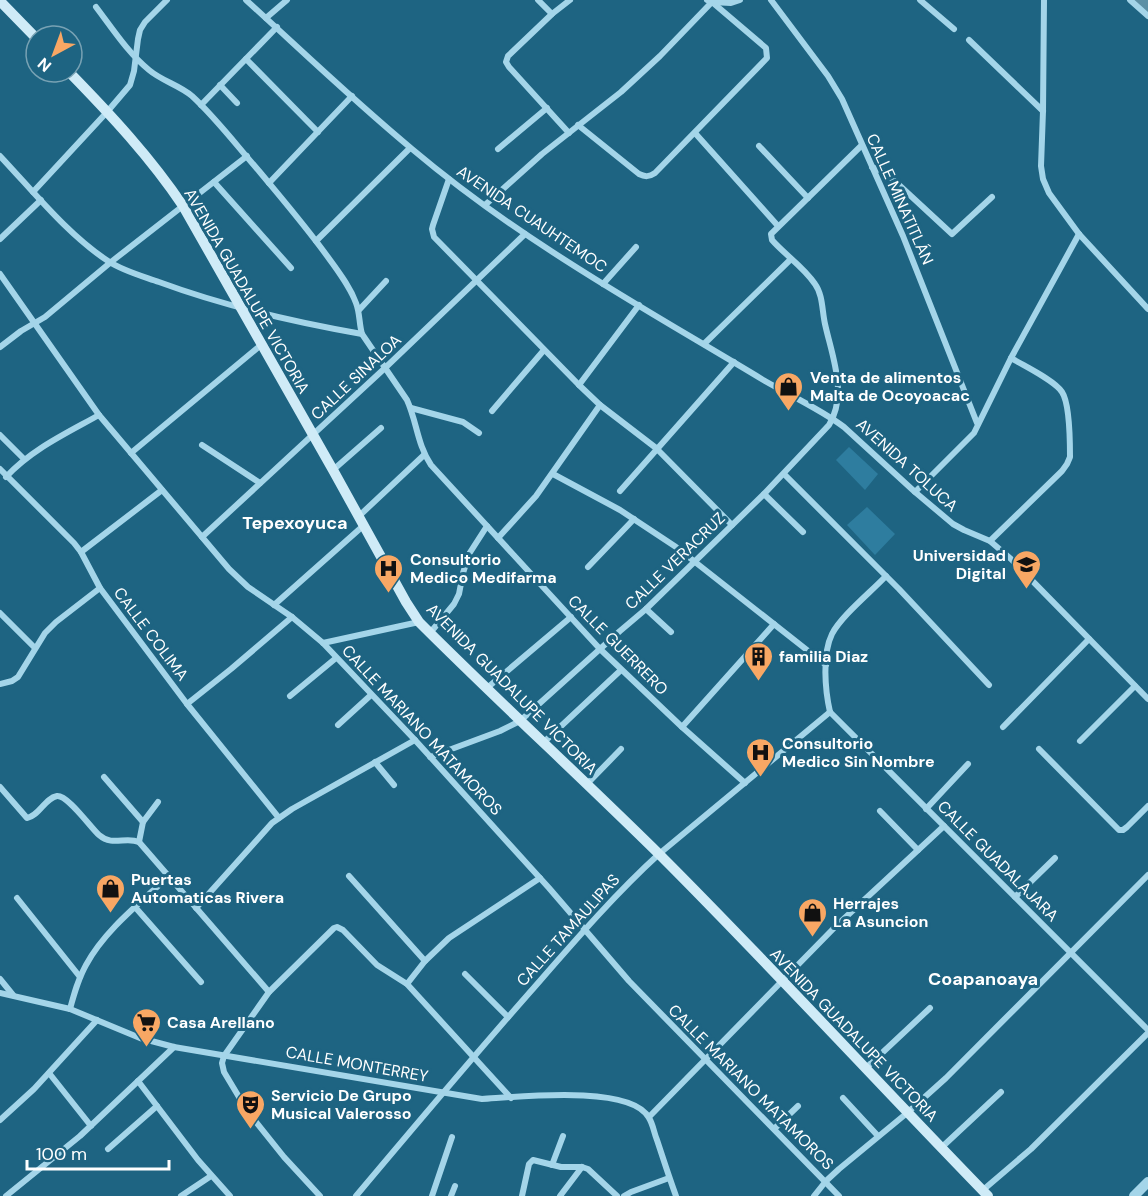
<svg xmlns="http://www.w3.org/2000/svg" width="1148" height="1196" font-family="'DM Sans',sans-serif">
<style>
.green{fill:#2e7d9f}
.lines{fill:none;stroke-linecap:round;stroke-linejoin:round}
.river{stroke:#5d90a5;stroke-width:16}
.minor{stroke:#a4d5e9;stroke-width:6}
.tertiary{stroke:#a4d5e9;stroke-width:10}
.secondary{stroke:#cfebf7;stroke-width:10}
.labels{text-anchor:middle;dominant-baseline:central;stroke-width:6;stroke-linejoin:round;paint-order:stroke}
.street-label{font-size:16px;fill:#fff;stroke:#1e6482}
.poi-label{font-size:16px;font-weight:bold;fill:#fff;stroke:#1e6482;text-anchor:start}
.neighbourhood-label{font-size:18px;font-weight:bold;fill:#fff;stroke:#1e6482}
</style>
<rect width="100%" height="100%" fill="#1e6482"/>
<g class="green">
<polygon points="849,447 878,474 865,490 836,460"/>
<polygon points="867,507 895,534 875,555 847,525"/>
</g>
<g class="lines">
<polyline class="river" points="1142,0 1148,6"/>
<g class="minor">
<path d="M246 0C301 50 355 102 412 149 456 186 503 220 551 251 621 297 694 338 765 381 791 396 820 409 844 427L915 492 953 524 964 530 990 541 1011 559 1148 699"/>
<polyline points="538,0 552,14"/>
<polyline points="771,0 828,76 842,99 903,236 977,423"/>
<polyline points="920,0 954,29"/>
<polyline points="1044,0 1043,111 1041,166 1043,179 1049,193 1079,234 1148,309"/>
<polyline points="1130,0 1148,16"/>
<path d="M96 7C112 28 128 53 149 70 162 81 179 85 192 96 216 118 237 146 259 171 283 200 308 229 330 260 340 274 350 287 356 303 360 313 359 324 362 334L407 400C417 422 417 444 431 465L600 649 682 727 745 783"/>
<polyline points="266,18 287,0"/>
<polyline points="969,40 1043,111"/>
<polyline points="246,59 318,132"/>
<polyline points="220,85 237,103"/>
<polyline points="201,105 277,27"/>
<path d="M578 125 639 174C645 177 649 177 655 173L767 58 766 48 712 2 707 0"/>
<polyline points="569,133 509,67 506,62 508,56 552,14 570,0"/>
<polyline points="695,133 778,226"/>
<polyline points="759,146 808,198"/>
<polyline points="498,149 547,108"/>
<path d="M0 156C33 191 68 235 108 261 123 271 142 276 159 282 224 306 293 322 362 334"/>
<polyline points="872,167 885,172 952,234 992,197"/>
<polyline points="449,179 433,225 432,229 434,237 579,385 600,405 656,448 732,525"/>
<polyline points="214,182 291,268"/>
<polyline points="269,183 352,96"/>
<polyline points="33,192 107,112 130,85 134,71 138,39 140,30 145,22 167,0"/>
<polyline points="485,205 542,154 621,92 660,56 712,2 731,3 740,0"/>
<polyline points="0,239 41,200"/>
<polyline points="316,241 410,148"/>
<polyline points="0,274 99,415 229,569 248,587 292,617 323,643 415,740 549,888 629,981 839,1196"/>
<polyline points="603,284 636,247"/>
<polyline points="359,310 386,281"/>
<polyline points="704,344 791,259"/>
<polyline points="0,347 21,331 45,317 111,262 247,156"/>
<polyline points="579,385 639,305"/>
<polyline points="411,408 463,422 479,433"/>
<polyline points="492,411 544,350"/>
<polyline points="0,435 24,459"/>
<polyline points="202,445 260,483"/>
<polyline points="131,453 261,345"/>
<polyline points="0,469 74,543 81,552 100,588 187,704 279,818"/>
<polyline points="333,470 381,428"/>
<polyline points="553,474 620,510 676,547 826,665"/>
<polyline points="784,474 899,589 989,685"/>
<path d="M6 477C32 449 67 433 99 415"/>
<polyline points="620,491 734,362"/>
<polyline points="915,492 974,433 1011,358 1079,234"/>
<polyline points="764,494 803,532"/>
<polyline points="358,517 424,455"/>
<polyline points="202,537 385,368 525,234"/>
<polyline points="498,538 536,496 600,405"/>
<path d="M990 541 1062 471 1067 464 1070 457C1070 441 1070 404 1062 392 1054 380 1024 366 1011 358"/>
<polyline points="81,552 162,490"/>
<polyline points="588,567 634,519"/>
<polyline points="274,605 363,526"/>
<polyline points="646,609 671,632"/>
<polyline points="0,613 35,648"/>
<polyline points="430,633 454,604 459,594 463,573 469,554 487,526"/>
<polyline points="323,643 419,622"/>
<polyline points="0,684 12,681 18,677 45,633 56,622 100,588"/>
<polyline points="487,688 571,617"/>
<polyline points="290,696 336,658"/>
<polyline points="187,704 231,669 292,617"/>
<polyline points="830,712 1148,1030"/>
<path d="M830 712C825 690 822 654 832 634 841 616 872 591 886 576"/>
<polyline points="338,725 371,695"/>
<polyline points="682,727 774,624"/>
<polyline points="1003,727 1089,639"/>
<polyline points="1080,741 1135,686"/>
<polyline points="543,743 621,670"/>
<polyline points="1039,749 1119,830 1123,830 1127,827 1148,806"/>
<path d="M430 757 500 731 520 721 620 631 646 609 764 494 829 425C848 394 832 356 825 324 822 311 823 295 815 284 804 267 785 255 772 240L771 234 862 145"/>
<polyline points="375,762 394,785"/>
<polyline points="104,777 143,822"/>
<polyline points="587,784 621,749"/>
<path d="M0 787 27 818C39 816 45 798 57 796 68 795 90 827 99 835 113 847 125 836 139 842L269 992"/>
<polyline points="926,809 968,764"/>
<polyline points="880,811 918,850"/>
<polyline points="139,842 143,822 158,802"/>
<polyline points="349,876 425,961"/>
<polyline points="1015,897 1055,858"/>
<polyline points="17,898 80,977"/>
<polyline points="135,907 201,982"/>
<polyline points="196,908 272,823 292,809 415,740"/>
<polyline points="465,974 508,1017"/>
<polyline points="0,979 13,995"/>
<polyline points="407,984 425,961 449,938 540,878"/>
<path d="M0 993 70 1009 140 1038 174 1047 470 1097 482 1099C516 1097 632 1084 649 1118 653 1124 654 1133 657 1140 663 1158 669 1177 676 1196"/>
<path d="M70 1009C74 994 78 979 86 965 105 930 140 903 169 876"/>
<polyline points="866,1068 930,1008"/>
<polyline points="49,1073 91,1126"/>
<polyline points="138,1081 198,1160 230,1196"/>
<polyline points="843,1098 878,1136"/>
<polyline points="649,1117 835,927 944,826"/>
<polyline points="0,1120 34,1089 97,1020"/>
<polyline points="774,1129 798,1106"/>
<polyline points="941,1148 1001,1092"/>
<polyline points="108,1149 157,1106"/>
<polyline points="552,1165 563,1136"/>
<polyline points="983,1190 1031,1149 1148,1033"/>
<polyline points="6,1196 80,1136 174,1047"/>
<polyline points="181,1196 211,1176"/>
<polyline points="320,1196 284,1157 248,1112 224,1072 222,1063 224,1056 269,992 334,928 337,927 343,930 377,965 407,984 511,1098"/>
<path d="M356 1196C414 1127 472 1058 531 991 572 944 613 896 659 854L830 712"/>
<polyline points="432,1196 452,1137"/>
<polyline points="451,1196 455,1186"/>
<polyline points="522,1196 529,1164 533,1160 561,1167 582,1167 588,1169 617,1196"/>
<polyline points="560,1196 582,1167"/>
<polyline points="624,1196 631,1192 669,1178"/>
<polyline points="814,1196 826,1181 839,1169 907,1113 946,1078 1148,875"/>
</g>
<polyline class="tertiary" points="1134,1196 1148,1182"/>
<g class="secondary">
<polyline points="0,1 36,38"/>
<path d="M69 72C110 114 151 158 183 206L333 470 406 602 419 622C498 701 581 777 661 856 772 967 878 1083 988 1196"/>
</g>
</g>
<defs>
<symbol id="shop-pin" viewBox="-11 -11 22 30"><path d="M0 17L-7.5 6A9.5 9.5 0 1 1 7.5 6Z" fill="#f8a764" stroke="#1e6482"/><path d="M-5-2.5h2.3a2.7 3.5 0 0 1 5.4 0H5L5.5 6h-11ZM-1.5-2.5h3a1.5 2.3 0 0 0-3 0Z" fill="#111"/></symbol>
<symbol id="university-pin" viewBox="-11 -11 22 30"><path d="M0 17L-7.5 6A9.5 9.5 0 1 1 7.5 6Z" fill="#f8a764" stroke="#1e6482"/><path d="M0-5L7-2L0 1L-7-2ZM-4 1L0 2.5L4 1V4Q0 6-4 4Z" fill="#111"/></symbol>
<symbol id="hospital-pin" viewBox="-11 -11 22 30"><path d="M0 17L-7.5 6A9.5 9.5 0 1 1 7.5 6Z" fill="#f8a764" stroke="#1e6482"/><path d="M-5-5h3v3.5h4V-5h3V5h-3V1.5h-4V5h-3Z" fill="#111"/></symbol>
<symbol id="building-pin" viewBox="-11 -11 22 30"><path d="M0 17L-7.5 6A9.5 9.5 0 1 1 7.5 6Z" fill="#f8a764" stroke="#1e6482"/><path d="M-4-6H4V6H1V3H-1V6H-4ZM-2.5-4.3h1.7v1.8h-1.7ZM.8-4.3h1.7v1.8H.8ZM-2.5-1h1.7V.8h-1.7ZM.8-1h1.7V.8H.8Z" fill="#111"/></symbol>
<symbol id="supermarket-pin" viewBox="-11 -11 22 30"><path d="M0 17L-7.5 6A9.5 9.5 0 1 1 7.5 6Z" fill="#f8a764" stroke="#1e6482"/><path d="M-6-5.5h2.5l.6 2H6L4.5 2H-2.5L-4.4-4H-6ZM-1.5 3.2a1.3 1.3 0 1 0 .1 0ZM3 3.2a1.3 1.3 0 1 0 .1 0Z" fill="#111"/></symbol>
<symbol id="theatre-pin" viewBox="-11 -11 22 30"><path d="M0 17L-7.5 6A9.5 9.5 0 1 1 7.5 6Z" fill="#f8a764" stroke="#1e6482"/><path d="M-5-5.5Q0-4 5-5.5V0Q5 5 0 6Q-5 5-5 0ZM-3.3-2.5H-1v1.5H-3.3ZM1-2.5H3.3v1.5H1ZM-2.8 1Q0 5.5 2.8 1Z" fill="#111"/></symbol>
</defs>
<g fill-rule="evenodd">
<use href="#shop-pin" x="772" y="370" width="33" height="45"/>
<use href="#university-pin" x="1010" y="548" width="33" height="45"/>
<use href="#hospital-pin" x="372" y="552" width="33" height="45"/>
<use href="#building-pin" x="742" y="640" width="33" height="45"/>
<use href="#hospital-pin" x="744" y="736" width="33" height="45"/>
<use href="#shop-pin" x="94" y="872" width="33" height="45"/>
<use href="#shop-pin" x="796" y="896" width="33" height="45"/>
<use href="#supermarket-pin" x="130" y="1006" width="33" height="45"/>
<use href="#theatre-pin" x="234" y="1088" width="33" height="45"/>
</g>
<g class="labels">
<g class="street-label">
<text transform="translate(900 199) rotate(66)">CALLE MINATITLÁN</text>
<text transform="translate(532 219) rotate(34)">AVENIDA CUAUHTEMOC</text>
<text transform="translate(247 291) rotate(60)">AVENIDA GUADALUPE VICTORIA</text>
<text transform="translate(356 377) rotate(-43)">CALLE SINALOA</text>
<text transform="translate(907 465) rotate(42)">AVENIDA TOLUCA</text>
<text transform="translate(675 561) rotate(-44)">CALLE VERACRUZ</text>
<text transform="translate(151 634) rotate(53)">CALLE COLIMA</text>
<text transform="translate(618 645) rotate(45)">CALLE GUERRERO</text>
<text transform="translate(512 689) rotate(45)">AVENIDA GUADALUPE VICTORIA</text>
<text transform="translate(422 730) rotate(47)">CALLE MARIANO MATAMOROS</text>
<text transform="translate(998 861) rotate(45)">CALLE GUADALAJARA</text>
<text transform="translate(568 930) rotate(-48)">CALLE TAMAULIPAS</text>
<text transform="translate(854 1035) rotate(46)">AVENIDA GUADALUPE VICTORIA</text>
<text transform="translate(357 1064) rotate(10)">CALLE MONTERREY</text>
<text transform="translate(751 1087) rotate(45)">CALLE MARIANO MATAMOROS</text>
</g>
<g class="poi-label">
<text x="810" y="377">Venta de alimentos<tspan x="810" dy="18">Malta de Ocoyoacac</tspan></text>
<text x="1006" y="555" text-anchor="end">Universidad<tspan x="1006" dy="18">Digital</tspan></text>
<text x="410" y="559">Consultorio<tspan x="410" dy="18">Medico Medifarma</tspan></text>
<text x="779" y="656">familia Diaz</text>
<text x="782" y="743">Consultorio<tspan x="782" dy="18">Medico Sin Nombre</tspan></text>
<text x="131" y="879">Puertas<tspan x="131" dy="18">Automaticas Rivera</tspan></text>
<text x="833" y="903">Herrajes<tspan x="833" dy="18">La Asuncion</tspan></text>
<text x="167" y="1022">Casa Arellano</text>
<text x="271" y="1095">Servicio De Grupo<tspan x="271" dy="18">Musical Valerosso</tspan></text>
</g>
<g class="neighbourhood-label">
<text x="295" y="523">Tepexoyuca</text>
<text x="983" y="979">Coapanoaya</text>
</g>
</g>
<g transform="translate(54 54) rotate(221)"><circle r="28" fill="#1e6482" stroke="#78a2b4" stroke-width="1.5"/>
<path d="M0-4.5L10 22L0 15L-10 22Z" fill="#f8a764"/>
<text y="-9" font-size="16" font-weight="bold" text-anchor="middle" fill="#ffffff">N</text>
</g>
<path d="M27 1160v9h142v-9" fill="none" stroke="#ffffff" stroke-width="3"/>
<text x="36" y="1160" font-size="18" fill="#ffffff" stroke="#1e6482" stroke-width="4.5" paint-order="stroke">100 m</text>
</svg>
